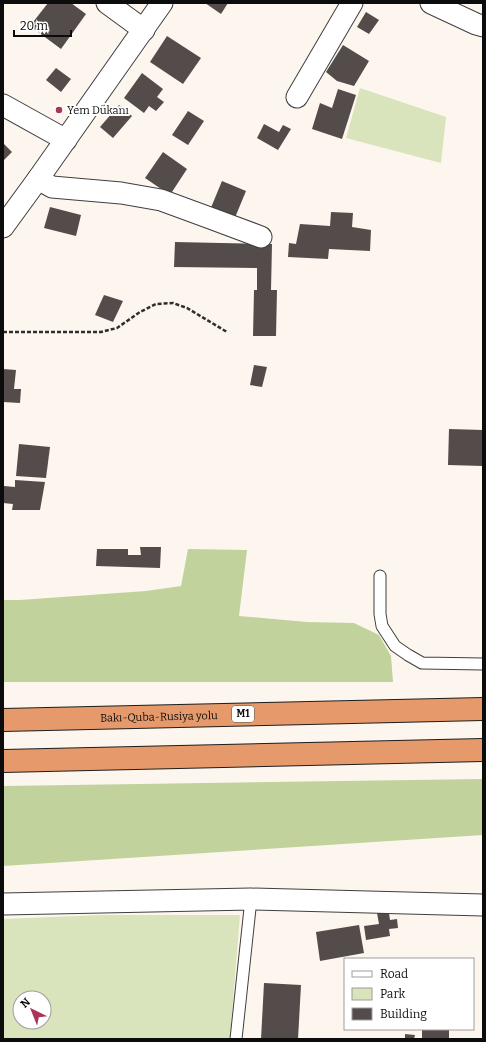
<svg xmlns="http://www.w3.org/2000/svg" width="486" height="1042" font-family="Bitter,serif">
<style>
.green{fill:#d9e3bc;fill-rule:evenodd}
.forest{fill:#c1d29d}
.building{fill:#544c4a}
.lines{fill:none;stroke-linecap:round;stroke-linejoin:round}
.service-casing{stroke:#3f3f3f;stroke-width:13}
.minor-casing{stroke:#3f3f3f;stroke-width:23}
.trunk-casing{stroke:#1d1d1d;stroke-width:24}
.path{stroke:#2e2e2e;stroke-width:2.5;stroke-dasharray:4 2;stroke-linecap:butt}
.service{stroke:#fff;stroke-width:11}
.minor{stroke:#fff;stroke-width:21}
.trunk{stroke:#e69a6c;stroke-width:22}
.poi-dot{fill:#ab3556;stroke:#fff;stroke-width:1.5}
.labels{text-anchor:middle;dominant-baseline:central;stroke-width:4;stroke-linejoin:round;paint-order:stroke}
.shield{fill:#fff;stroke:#555;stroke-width:1}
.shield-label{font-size:10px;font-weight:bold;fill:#0c0c0c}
.poi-label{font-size:11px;fill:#0c0c0c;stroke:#fff;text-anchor:start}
.street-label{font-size:11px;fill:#0c0c0c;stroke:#fff}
</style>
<rect width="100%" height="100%" fill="#fdf6ee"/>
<g class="green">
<polygon points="360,88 446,117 441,163 346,138"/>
<path d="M102 915H240L230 1039H3V919ZM20 998H44V1022H20Z"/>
</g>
<g class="forest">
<polygon points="188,549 247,550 239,616 307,622 354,623 379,635 391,656 393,682 3,682 3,600 20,600 146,591 181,586"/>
<polygon points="483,779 483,835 3,866 3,786"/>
</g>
<g class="building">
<polygon points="48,3 71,3 86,14 61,49 30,26"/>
<polygon points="205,3 228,3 221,14"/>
<polygon points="366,12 379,20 369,34 357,27"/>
<polygon points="167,36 201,58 183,84 150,62"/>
<polygon points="343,45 369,61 354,86 337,81 326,72"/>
<polygon points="56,68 71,79 61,92 46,80"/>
<polygon points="142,73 163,89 157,97 164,102 156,111 149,106 144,113 124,98"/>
<polygon points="338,89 356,95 342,139 312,129 320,103 332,108"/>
<polygon points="119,105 132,116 113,138 100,127"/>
<polygon points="188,111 204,121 188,145 172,135"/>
<polygon points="264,124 279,132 283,125 291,129 278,150 257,138"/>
<polygon points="3,143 12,152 3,161"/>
<polygon points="163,152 187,169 170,195 145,178"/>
<polygon points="222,181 246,191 234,220 210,210"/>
<polygon points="50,207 81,215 76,236 44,228"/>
<polygon points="331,212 353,213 352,227 371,230 370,251 329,249 328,259 288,257 289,243 296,244 300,224 330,226"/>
<polygon points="175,242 272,244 271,290 277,290 276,336 253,336 254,290 257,290 257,268 174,267"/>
<polygon points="104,295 123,301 113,322 95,315"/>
<polygon points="254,365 267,367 262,387 250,385"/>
<polygon points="3,369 16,370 14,389 21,389 20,403 3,402"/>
<polygon points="449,429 483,430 483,466 448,465"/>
<polygon points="19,444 50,447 46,478 16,476"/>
<polygon points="15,480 45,482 40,510 12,510 13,504 3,503 4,486 15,487"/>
<polygon points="140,547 161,547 160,568 96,566 97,549 128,549 128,555 141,555"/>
<polygon points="377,913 389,913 390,920 397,919 398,928 389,929 390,936 366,940 364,926 379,924"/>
<polygon points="359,925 364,953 320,961 316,932"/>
<polygon points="264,983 301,985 298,1039 261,1039"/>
<rect x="422" y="1029" width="27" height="10"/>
<polygon points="405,1034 415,1035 414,1039 405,1039"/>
</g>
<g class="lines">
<defs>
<g id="service">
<polyline points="380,576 380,614 382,626 395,646 408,655 422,663 483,664"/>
<polyline points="236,1039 251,899"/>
</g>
<g id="minor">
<polyline points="107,3 144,30"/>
<polyline points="431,3 476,24 483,26"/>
<polyline points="297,97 352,3"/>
<polyline points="3,105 66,140"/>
<polyline points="38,179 52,187 121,193 161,200 210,218 261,237"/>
<polyline points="3,227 38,179 162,3"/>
<polyline points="3,904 251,899 483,905"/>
</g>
<g id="trunk">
<path id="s1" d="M3 720 483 709"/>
<polyline points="3,761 483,750"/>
</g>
</defs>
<use href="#service" class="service-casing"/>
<use href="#minor" class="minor-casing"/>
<use href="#trunk" class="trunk-casing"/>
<polyline class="path" points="3,332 101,332 117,328 140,312 156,304 173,303 187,308 227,332"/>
<use href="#service" class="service"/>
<use href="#minor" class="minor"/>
<use href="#trunk" class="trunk"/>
</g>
<circle class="poi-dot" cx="59" cy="110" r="4"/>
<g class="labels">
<rect class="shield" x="232" y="706" width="22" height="16" rx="3"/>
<g class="shield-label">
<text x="243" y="714">M1</text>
</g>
<g class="poi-label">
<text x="67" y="110">Yem Dükanı</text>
</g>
<g class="street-label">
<text stroke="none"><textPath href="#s1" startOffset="156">Bakı-Quba-Rusiya yolu</textPath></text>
</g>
</g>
<rect width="486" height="1042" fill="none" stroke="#0c0c0c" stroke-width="8"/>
<rect x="344" y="958" width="130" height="72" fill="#ffffff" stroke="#9e9e9e"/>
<rect x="352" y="971" width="20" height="6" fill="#ffffff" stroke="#9e9e9e"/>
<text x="380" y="978" font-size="12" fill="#0c0c0c">Road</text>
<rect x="352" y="988" width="20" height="12" fill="#d9e3bc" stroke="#9e9e9e"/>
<text x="380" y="998" font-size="12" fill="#0c0c0c">Park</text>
<rect x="352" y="1008" width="20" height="12" fill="#544c4a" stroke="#9e9e9e"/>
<text x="380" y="1018" font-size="12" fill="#0c0c0c">Building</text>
<g transform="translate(32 1010) rotate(317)"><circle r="19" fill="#ffffff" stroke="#9e9e9e"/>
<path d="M0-3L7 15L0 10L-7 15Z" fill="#ab3556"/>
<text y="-6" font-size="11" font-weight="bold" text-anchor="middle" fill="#0c0c0c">N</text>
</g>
<path d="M14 30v6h57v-6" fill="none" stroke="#0c0c0c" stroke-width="2"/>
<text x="20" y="30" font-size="12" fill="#0c0c0c" stroke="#ffffff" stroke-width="3" paint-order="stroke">20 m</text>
</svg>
